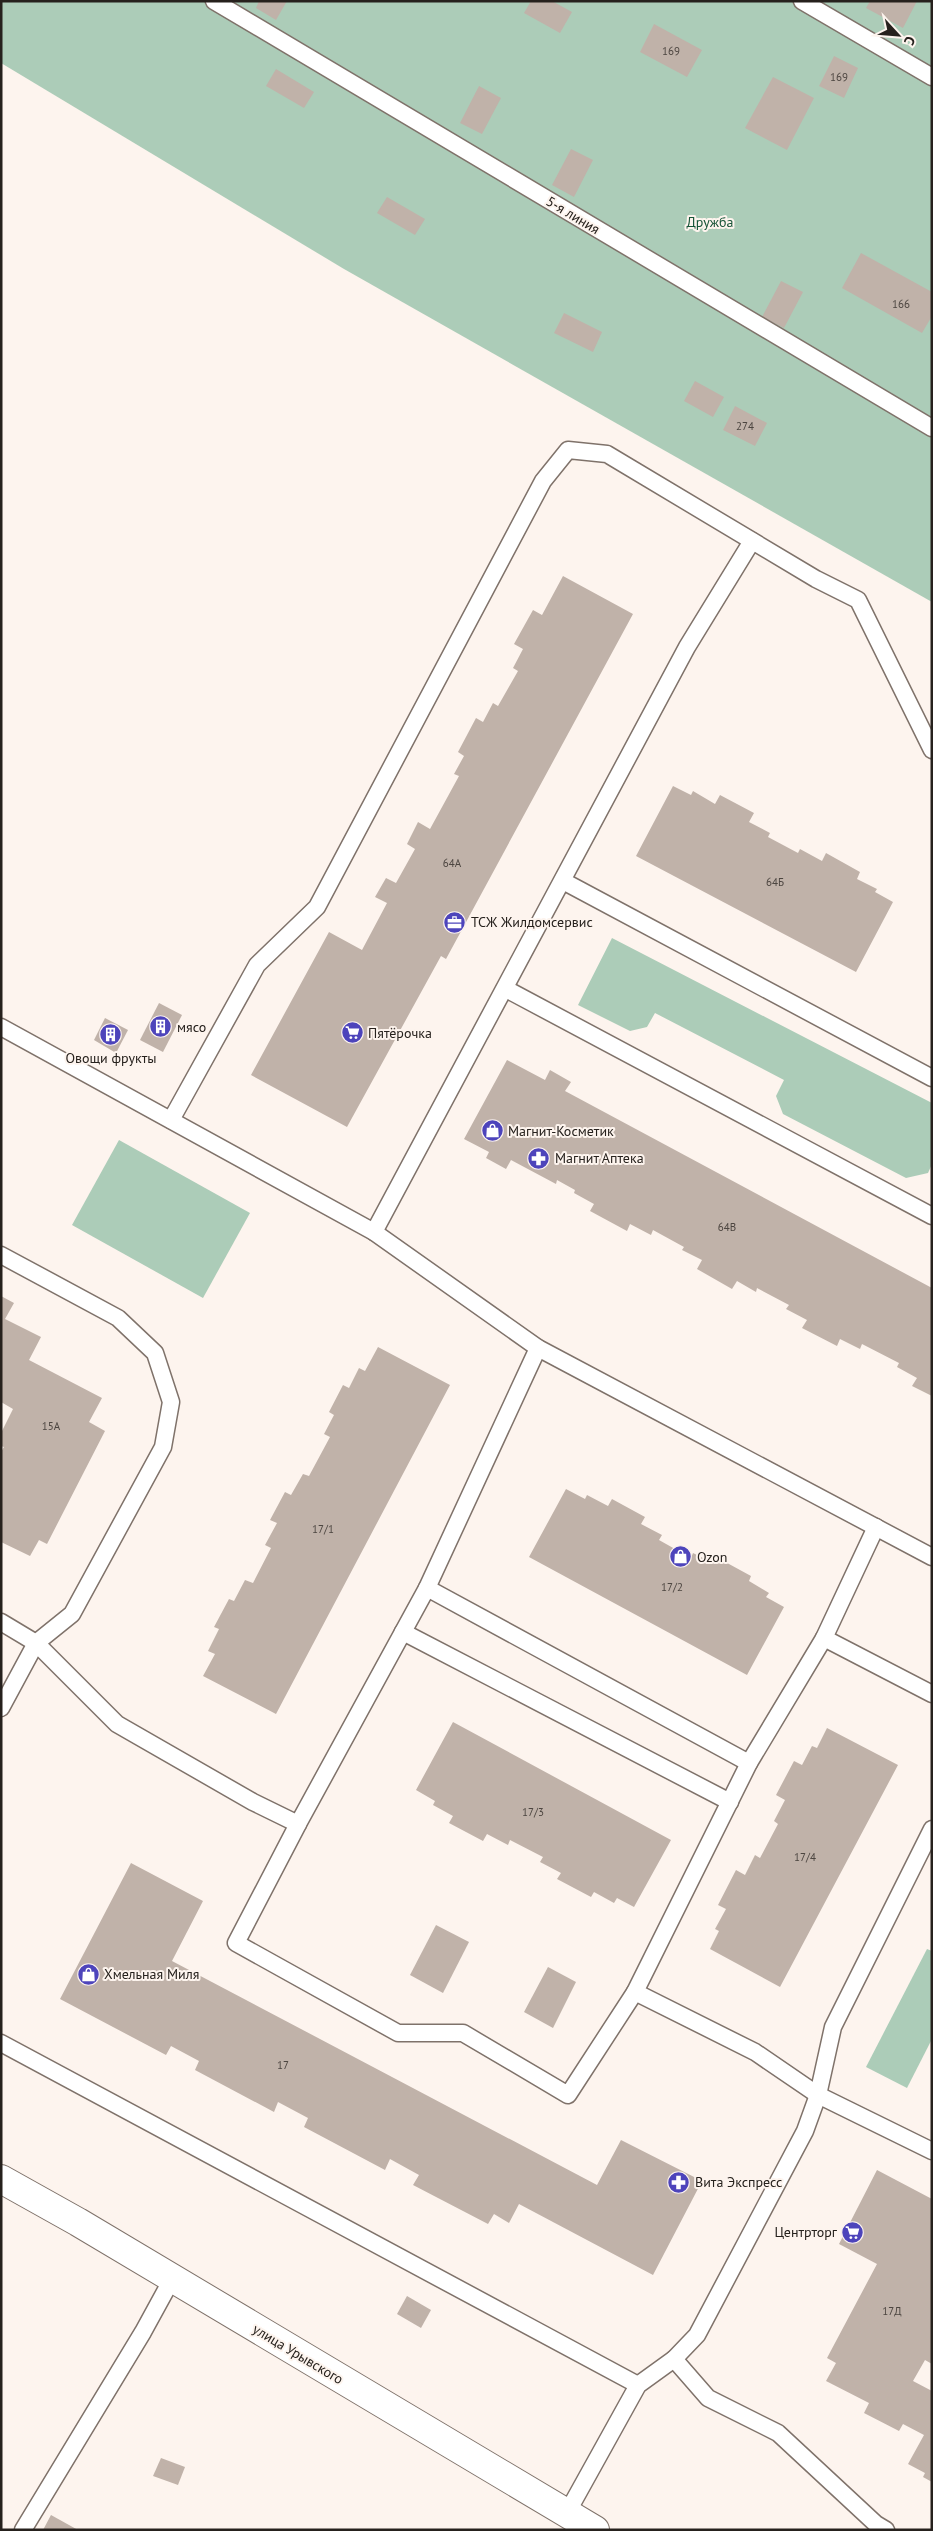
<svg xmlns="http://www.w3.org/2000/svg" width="933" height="2531" font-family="'PT Sans',sans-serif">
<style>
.green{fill:#acccb8}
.building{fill:#c0b2a9}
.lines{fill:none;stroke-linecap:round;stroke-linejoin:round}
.service-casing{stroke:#7f726a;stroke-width:19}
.minor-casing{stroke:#7f726a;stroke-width:30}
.service{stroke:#fff;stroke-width:16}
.minor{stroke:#fff;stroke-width:28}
.labels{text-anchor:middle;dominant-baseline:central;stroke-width:4;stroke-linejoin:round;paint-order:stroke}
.number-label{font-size:11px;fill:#4c4540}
.street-label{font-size:14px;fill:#26211d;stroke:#fdf4ee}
.park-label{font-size:14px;fill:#175437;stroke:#fdf4ee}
.poi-label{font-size:14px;fill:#26211d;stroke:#fdf4ee;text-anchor:start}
</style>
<rect width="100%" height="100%" fill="#fdf4ee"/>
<g class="green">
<polygon points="1,1 932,1 932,602 344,269 1,63"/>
<polygon points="612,938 932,1103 932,1164 928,1173 906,1178 783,1114 776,1096 784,1080 655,1013 647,1027 630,1031 578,1005"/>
<polygon points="119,1140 250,1213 203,1298 72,1225"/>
<polygon points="927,1949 932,1951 932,2039 907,2088 866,2067"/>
</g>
<g class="building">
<polygon points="259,1 287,1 276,20 256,8"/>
<polygon points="531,1 552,1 572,12 560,33 524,13"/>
<polygon points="870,1 917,1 903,28 866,8"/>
<polygon points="654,24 702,50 687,77 640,52"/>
<polygon points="834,56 858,68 844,98 819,86"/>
<polygon points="276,69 314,92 304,108 266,86"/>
<polygon points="773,77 814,98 787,150 745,128"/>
<polygon points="479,86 501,98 482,134 460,123"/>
<polygon points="571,149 593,160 574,197 552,185"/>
<polygon points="387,197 425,219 415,235 377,213"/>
<polygon points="861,253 932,292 932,316 922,333 842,288"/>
<polygon points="781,281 803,292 784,328 762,317"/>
<polygon points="564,313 602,332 593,352 554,333"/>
<polygon points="695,381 724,397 713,417 684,401"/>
<polygon points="735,406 767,423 755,446 723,430"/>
<polygon points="563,576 633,614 446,959 441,956 347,1127 251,1075 329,932 362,950 387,903 375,897 386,878 396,883 415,849 407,844 418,822 430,829 459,776 454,774 464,756 458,752 476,718 483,722 493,703 498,706 518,671 513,668 523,649 514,644 533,610 542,615"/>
<polygon points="673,786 691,795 693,791 715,804 720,795 754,813 749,822 770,833 768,837 798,853 800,849 822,861 826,853 860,872 857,879 877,889 875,892 893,902 856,972 636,856"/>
<polygon points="159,1003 182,1015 163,1052 140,1040"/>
<polygon points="105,1018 128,1030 116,1053 94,1040"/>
<polygon points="507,1060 545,1080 550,1070 571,1082 565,1091 932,1288 932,1396 912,1386 917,1378 897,1367 899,1363 862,1344 860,1349 840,1339 837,1346 802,1328 807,1320 786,1309 789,1305 757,1288 756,1292 737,1281 732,1289 697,1269 702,1260 682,1250 684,1247 653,1230 651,1235 630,1224 627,1231 590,1211 594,1204 574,1193 575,1190 557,1180 556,1184 511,1160 506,1169 486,1158 489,1152 464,1139"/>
<polygon points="1,1296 14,1303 5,1319 41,1337 29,1360 102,1398 89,1422 105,1431 47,1544 39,1540 30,1556 1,1542 1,1452 4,1447 1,1446 1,1433 13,1409 1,1402"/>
<polygon points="378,1347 450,1385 276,1714 203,1676 215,1654 208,1651 219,1629 214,1627 229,1599 234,1601 245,1580 253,1583 271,1548 265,1545 277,1523 270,1520 285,1492 291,1495 303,1474 309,1476 330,1437 324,1434 334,1415 329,1412 343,1385 349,1388 359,1368 365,1371"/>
<polygon points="566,1489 585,1499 587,1495 608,1506 612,1499 645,1517 641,1524 662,1535 659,1540 691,1558 693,1553 715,1564 718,1558 751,1576 749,1581 769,1593 766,1597 784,1607 747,1675 529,1557"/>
<polygon points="453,1722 671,1840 634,1907 617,1898 614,1903 594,1892 591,1897 557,1879 561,1873 540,1862 543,1857 510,1840 508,1845 487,1834 483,1841 449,1823 453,1816 433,1805 435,1801 416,1790"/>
<polygon points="827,1728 898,1765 780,1987 710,1949 719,1931 715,1929 726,1909 718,1905 736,1870 745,1875 755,1855 760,1858 778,1824 774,1821 785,1800 776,1795 794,1761 802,1765 812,1746 817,1748"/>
<polygon points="131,1863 203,1901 172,1961 597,2185 621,2140 702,2181 653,2275 519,2204 509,2223 494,2214 488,2224 413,2185 419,2175 390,2159 385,2170 304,2127 308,2118 278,2102 274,2112 195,2070 199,2061 171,2046 166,2055 60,1999"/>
<polygon points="436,1925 469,1942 443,1993 410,1975"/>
<polygon points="548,1967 576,1982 553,2028 524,2012"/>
<polygon points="877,2170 932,2199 932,2364 925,2360 913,2381 932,2391 932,2482 923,2477 925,2473 908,2464 924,2435 903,2424 899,2431 864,2413 869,2403 826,2381 836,2363 827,2358 877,2264 839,2244"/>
<polygon points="407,2296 431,2310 421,2328 397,2314"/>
<polygon points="161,2458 185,2467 178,2485 153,2476"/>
<polygon points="51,2515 78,2530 43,2530"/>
</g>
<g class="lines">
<defs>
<g id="service">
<polyline points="214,1 932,428"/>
<polyline points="802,1 932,77"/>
<polyline points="563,881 932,1078"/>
<polyline points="506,989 932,1216"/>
<polyline points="1,1027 374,1232 538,1348 932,1557"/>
<polyline points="171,1120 257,965 317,907 543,481 568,450 607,454 816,579 858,600 932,750"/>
<polyline points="374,1232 687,647 752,541"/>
<polyline points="1,1255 118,1318 155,1353 171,1402 163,1447 72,1614 36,1643 1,1708"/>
<polyline points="427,1588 749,1763"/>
<polyline points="1,1622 36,1643 117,1724 253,1802 298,1824 427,1588 538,1348"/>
<polyline points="403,1632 730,1802"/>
<polyline points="824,1638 876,1527"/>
<polyline points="932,1694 824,1638 749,1763 635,1992 755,2052 818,2095 932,2151"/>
<polyline points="298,1824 236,1943 398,2033 463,2033 568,2095 635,1992"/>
<polyline points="1,2043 638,2385"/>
<polyline points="674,2359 708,2398 778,2433 876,2524 886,2530"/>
<polyline points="567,2513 638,2385 674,2359 697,2335 805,2131 818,2095 833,2027 932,1829"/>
<polyline points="23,2530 143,2332 172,2279"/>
</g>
<polyline id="minor" points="1,2179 78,2222 595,2530"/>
</defs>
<use href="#service" class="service-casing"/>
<use href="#minor" class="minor-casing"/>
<use href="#service" class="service"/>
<use href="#minor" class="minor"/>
</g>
<defs>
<symbol id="office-disc" viewBox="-11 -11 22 22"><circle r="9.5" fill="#4d44bb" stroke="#fdf4ee"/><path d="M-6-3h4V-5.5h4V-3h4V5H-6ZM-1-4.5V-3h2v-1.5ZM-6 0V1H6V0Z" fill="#fff"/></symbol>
<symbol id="building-disc" viewBox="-11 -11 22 22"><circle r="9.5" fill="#4d44bb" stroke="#fdf4ee"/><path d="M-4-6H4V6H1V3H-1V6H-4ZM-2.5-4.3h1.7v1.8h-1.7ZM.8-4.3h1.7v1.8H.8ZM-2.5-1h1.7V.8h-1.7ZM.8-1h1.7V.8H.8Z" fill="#fff"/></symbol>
<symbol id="supermarket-disc" viewBox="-11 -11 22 22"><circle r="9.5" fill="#4d44bb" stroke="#fdf4ee"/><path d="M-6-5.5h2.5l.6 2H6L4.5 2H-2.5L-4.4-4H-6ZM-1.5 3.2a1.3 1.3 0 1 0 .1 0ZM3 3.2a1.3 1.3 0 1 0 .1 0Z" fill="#fff"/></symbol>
<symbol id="shop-disc" viewBox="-11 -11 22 22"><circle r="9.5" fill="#4d44bb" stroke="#fdf4ee"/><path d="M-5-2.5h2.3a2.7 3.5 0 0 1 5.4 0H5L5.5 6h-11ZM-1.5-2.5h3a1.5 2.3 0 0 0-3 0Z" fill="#fff"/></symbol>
<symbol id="pharmacy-disc" viewBox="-11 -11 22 22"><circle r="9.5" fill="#4d44bb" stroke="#fdf4ee"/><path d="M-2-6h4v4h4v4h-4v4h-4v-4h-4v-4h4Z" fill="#fff"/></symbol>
</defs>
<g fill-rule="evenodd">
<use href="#office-disc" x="442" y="910" width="25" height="25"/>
<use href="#building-disc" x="148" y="1014" width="25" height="25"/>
<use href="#supermarket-disc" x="340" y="1020" width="25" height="25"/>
<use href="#building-disc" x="98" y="1022" width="25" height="25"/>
<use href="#shop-disc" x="480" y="1118" width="25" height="25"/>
<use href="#pharmacy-disc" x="526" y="1146" width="25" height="25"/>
<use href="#shop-disc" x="668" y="1544" width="25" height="25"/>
<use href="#shop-disc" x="76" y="1962" width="25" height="25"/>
<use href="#pharmacy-disc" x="666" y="2170" width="25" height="25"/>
<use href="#supermarket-disc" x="840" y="2220" width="25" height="25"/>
</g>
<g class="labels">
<g class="number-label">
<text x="671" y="51">169</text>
<text x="839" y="77">169</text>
<text x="901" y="304">166</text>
<text x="745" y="426">274</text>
<text x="452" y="863">64А</text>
<text x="775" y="882">64Б</text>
<text x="727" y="1227">64В</text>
<text x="51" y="1426">15А</text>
<text x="323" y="1529">17/1</text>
<text x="672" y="1587">17/2</text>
<text x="533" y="1812">17/3</text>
<text x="805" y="1857">17/4</text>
<text x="283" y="2065">17</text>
<text x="892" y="2311">17Д</text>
</g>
<g class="street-label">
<text transform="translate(573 215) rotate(31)">5-я линия</text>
<text transform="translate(298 2354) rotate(31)">улица Урывского</text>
</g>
<g class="park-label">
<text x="710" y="222">Дружба</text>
</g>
<g class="poi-label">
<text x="471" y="922">ТСЖ Жилдомсервис</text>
<text x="177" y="1027">мясо</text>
<text x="368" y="1033">Пятёрочка</text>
<text x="111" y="1058" text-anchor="middle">Овощи фрукты</text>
<text x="508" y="1131">Магнит-Косметик</text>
<text x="555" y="1158">Магнит Аптека</text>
<text x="697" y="1557">Ozon</text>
<text x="104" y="1974">Хмельная Миля</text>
<text x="695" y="2182">Вита Экспресс</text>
<text x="837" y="2232" text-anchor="end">Центрторг</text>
</g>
</g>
<rect width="933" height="2531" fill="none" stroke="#26211d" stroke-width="5"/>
<g transform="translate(898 35) rotate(116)" stroke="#fdf4ee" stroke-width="4" paint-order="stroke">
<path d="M0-4L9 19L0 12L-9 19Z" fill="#26211d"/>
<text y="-8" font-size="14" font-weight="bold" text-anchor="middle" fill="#26211d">С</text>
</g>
</svg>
